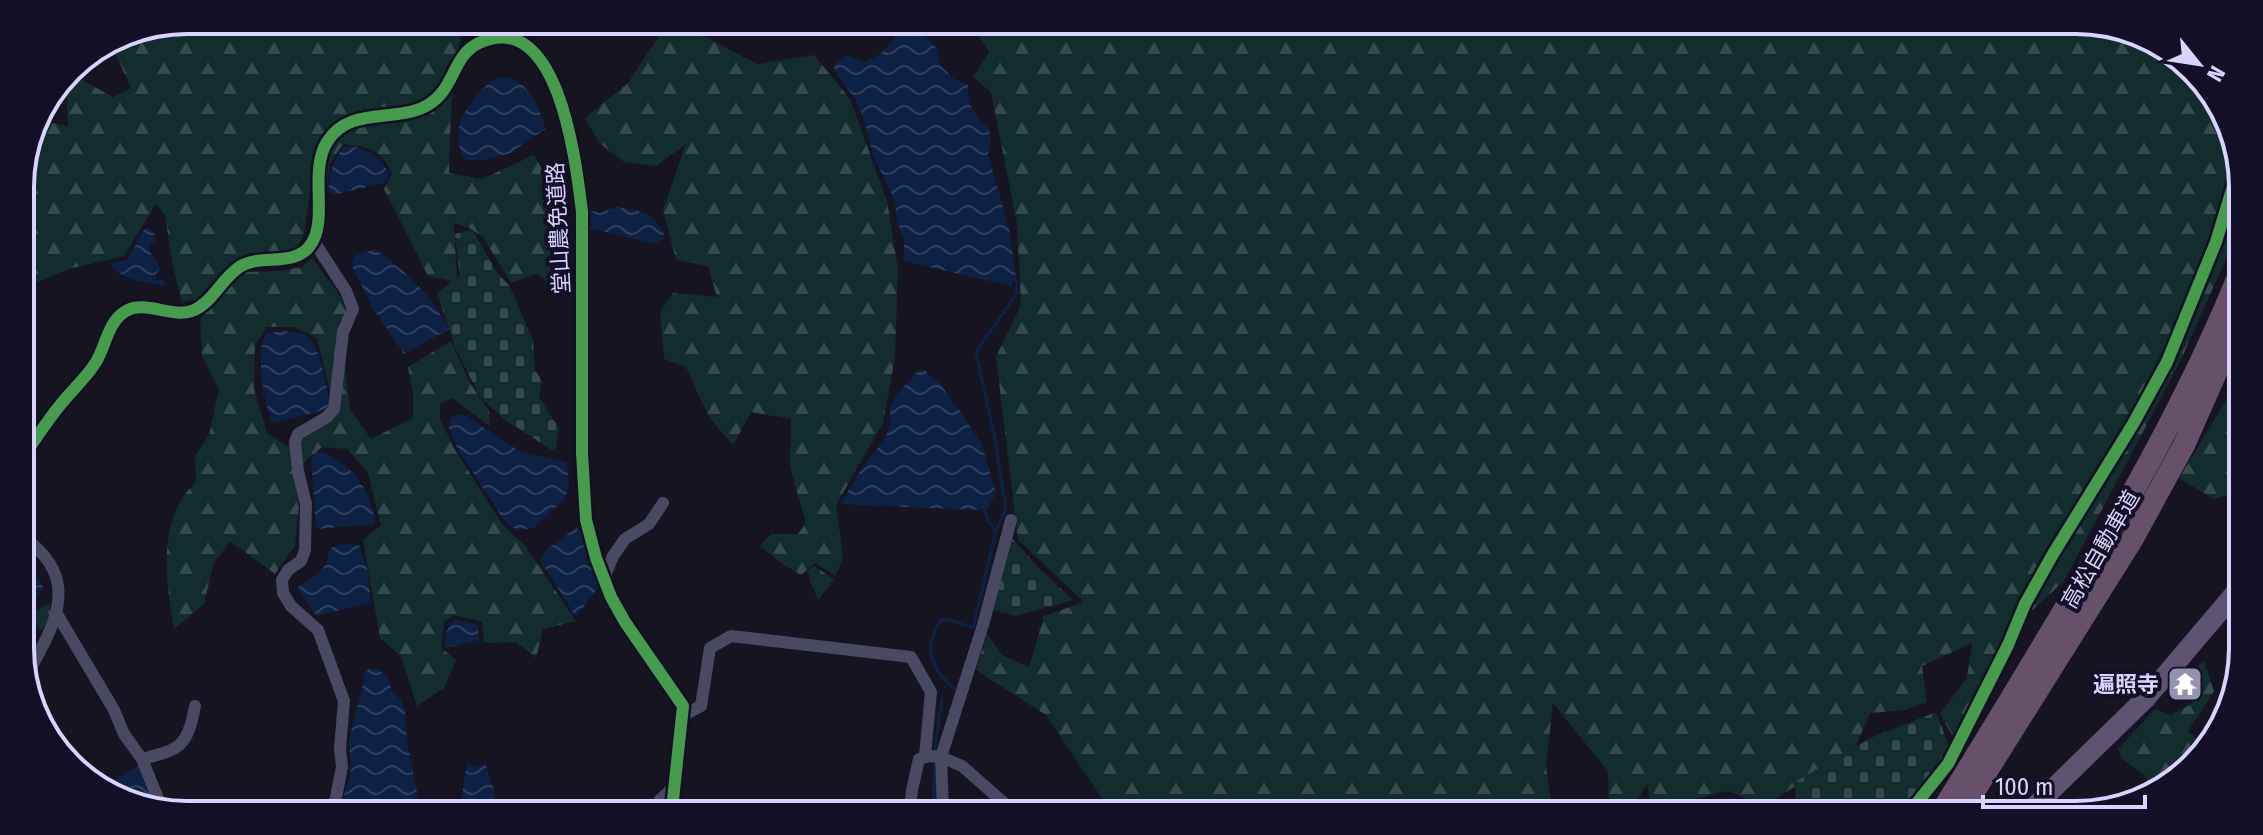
<svg xmlns="http://www.w3.org/2000/svg" width="2263" height="835" font-family="'Fira Sans Condensed','Noto Sans JP',sans-serif">
<defs>
<pattern id="forest-firs" width="22" height="20" patternUnits="userSpaceOnUse" patternTransform="scale(2)"><rect width="22" height="20" fill="#132c2d"/><path d="M5 1l3.5 6h-7zM16 11l3.5 6h-7z" fill="#354a4c"/></pattern>
<pattern id="cemetery-stones" width="16" height="16" patternUnits="userSpaceOnUse" patternTransform="scale(2)"><rect width="16" height="16" fill="#132c2d"/><path d="M2 7V4a2 2 0 0 1 4 0v3zM10 15v-3a2 2 0 0 1 4 0v3z" fill="#354a4c"/></pattern>
<pattern id="water-waves" width="16" height="10" patternUnits="userSpaceOnUse" patternTransform="scale(2)"><rect width="16" height="10" fill="#0d2144"/><path d="M0 5q4-4 8 0t8 0" fill="none" stroke="#304060"/></pattern>
</defs>
<rect width="100%" height="100%" fill="#161421"/>
<!-- forest -->
<g fill="url(#forest-firs)">
<path d="M187,20L465,21C450,70 451,123 449,173L482,179L534,155L569,214L572,274L559,289L536,274L511,283L483,237L469,228L454,223L457,282L428,276L384,189L392,174C382,149 368,147 343,144L330,163L326,191L310,194L304,233L296,252L239,260L203,299L182,302L172,262L165,215L156,204L124,256L69,269L21,289L20,176L36,119L68,126L66,77L82,80L113,97L131,88L116,55L100,47L124,33Z"/>
<polygon points="970,24 2129,29 2202,77 2241,165 2241,217 2234,241 2180,362 2064,581 2003,637 1954,738 1940,714 1967,678 1972,643 1922,666 1927,702 1905,710 1870,713 1856,746 1765,806 1728,791 1689,800 1686,813 1653,813 1647,785 1628,813 1609,813 1608,771 1553,703 1546,767 1553,812 1110,810 1046,715 976,670 987,634 1002,655 1029,667 1044,616 1084,602 1018,540 996,357 1021,305 1017,224 991,92 973,77 989,52"/>
<polygon points="682,25 758,64 814,55 850,99 887,201 898,269 895,357 883,423 836,505 843,558 835,576 815,563 801,575 781,563 760,546 771,534 798,534 806,523 790,467 791,419 751,412 733,445 709,417 686,367 664,359 660,312 673,293 717,297 708,266 676,260 663,210 686,144 656,166 624,162 599,143 585,118 628,83 665,27"/>
<path d="M312,258L338,293L347,310L332,399L317,338L294,327H267L255,345L254,389L267,433L290,448L299,505L295,545L275,574L230,541L213,565L204,604L174,629C166,581 156,519 196,482L195,456L209,435L219,389L202,356L200,318L211,307L224,288L243,272L278,271L302,267Z"/>
<polygon points="451,341 470,383 489,411 490,426 452,398 440,404 440,420 459,456 502,524 526,547 576,621 543,629 536,658 516,642 484,643 482,622 454,615 444,622 441,648 456,660 444,688 417,706 401,656 380,638 363,540 381,525 368,473 347,449 322,447 303,463 301,440 334,415 344,359 350,409 371,439 413,418 413,393 408,367"/>
<polygon points="2239,379 2237,492 2214,499 2179,478"/>
<polygon points="50,603 51,616 42,630 34,623 23,630 23,617"/>
<polygon points="2204,661 2214,691 2188,731 2203,745 2178,780 2150,790 2145,775 2121,758 2118,749 2155,709 2171,715 2191,704 2192,685 2189,673"/>
</g>
<!-- cemetery -->
<g fill="url(#cemetery-stones)">
<polygon points="472,229 498,274 509,285 533,340 535,370 542,381 539,397 559,428 555,452 504,419 480,397 455,347 437,293 460,275 455,234"/>
<polygon points="1010,536 1039,568 1073,600 1016,616 992,610"/>
<polygon points="814,566 834,579 818,601 807,571"/>
<polygon points="1936,712 1950,749 1934,777 1910,805 1902,799 1860,814 1796,813 1795,782 1873,737"/>
</g>
<!-- water -->
<g fill="url(#water-waves)">
<path d="M902,23H920L922,34L936,47L940,65L954,79L968,85L969,103L978,119L989,129L991,139L988,154L1009,229L1016,278L1011,286L904,261V239L897,222L895,201L873,155L866,125L856,100L834,70L835,63L848,55L864,63C885,53 893,44 902,23Z"/>
<path d="M508,77C532,87 539,106 545,129L511,153L483,160H465C459,149 456,136 460,123C465,108 482,86 496,79C499,77 505,78 508,77Z"/>
<path d="M351,146C369,149 379,158 389,173L387,180L384,183L333,195L328,190L331,170L342,148Z"/>
<path d="M616,207C642,211 647,210 664,231L663,239L656,244L584,227L586,213L589,210L600,213Z"/>
<path d="M148,227L154,232L155,242L150,243C149,251 151,258 158,261L160,269L156,274V280L161,279L164,281V286C145,281 121,282 110,263L127,260L143,231Z"/>
<path d="M375,249C407,273 429,292 449,329L404,354L372,307L351,264L354,256Z"/>
<path d="M284,331C290,332 298,332 303,334C321,342 326,386 330,404L324,410L273,423C264,406 254,349 267,333Z"/>
<polygon points="919,370 925,370 931,378 940,383 954,405 963,413 965,419 982,445 996,493 988,507 978,510 840,504 868,459 884,441 890,426 890,410 897,394"/>
<polygon points="459,414 468,417 521,452 567,462 569,489 564,499 534,528 517,530 506,523 459,452 448,426 451,417"/>
<path d="M323,452C352,465 373,492 375,524L316,529L311,460L316,453Z"/>
<polygon points="576,528 583,533 601,584 576,617 540,560 545,551"/>
<path d="M343,544L359,545L367,568L371,602L317,616L297,588C317,575 326,573 330,548Z"/>
<polygon points="22,560 41,582 43,588 34,602 23,608"/>
<path d="M455,619L478,625L479,640L446,648C443,637 447,627 455,619Z"/>
<polygon points="370,668 379,670 388,677 392,692 400,699 405,710 407,741 420,807 340,807 351,773 349,740 362,690 364,672"/>
<polygon points="467,763 475,768 482,764 486,765 499,808 460,808"/>
<polygon points="142,764 158,806 134,806 104,786"/>
<polygon points="2117,793 2137,795 2086,815 2071,815"/>
<polygon points="1734,797 1748,804 1753,810 1750,813 1694,813 1699,802 1722,805"/>
</g>
<g fill="none" stroke-linecap="round" stroke-linejoin="round">
<!-- stream -->
<g stroke="#0d2144" stroke-width="3">
<polyline points="984,509 988,520 995,530"/>
<path d="M956,690C931,670 922,648 941,620L947,619L973,628L996,531L1006,509L994,434L976,352L1017,293L1016,278"/>
<polyline points="934,754 942,698"/>
<polyline points="934,761 934,810"/>
</g>
<!-- street -->
<g stroke="#4a4962" stroke-width="12">
<polyline points="313,240 346,291 353,309 343,332 334,409 327,417 298,434 295,442 298,471 306,504 305,550 301,561 288,570 282,580 283,593 291,606 318,630 344,701 340,749 342,767 334,807"/>
<path d="M22,458C35,440 47,421 61,404C72,390 87,377 96,362C106,346 108,321 126,311C145,300 171,318 192,311C213,303 222,277 241,266C261,254 292,267 309,247C330,222 308,173 327,142C349,106 394,123 426,106C456,90 451,56 479,43C559,6 576,163 582,212V453L586,520L596,558L611,597L625,622L683,706L672,809"/>
<path d="M22,535C30,542 39,549 45,557C78,597 43,643 24,681"/>
<polyline points="604,578 613,556 625,539 649,524 663,503"/>
<polyline points="57,614 114,710 124,734 142,759 161,806"/>
<polyline points="682,716 701,706 710,648 731,636 911,657 931,692 925,756"/>
<path d="M142,759C180,749 187,748 195,706"/>
<polyline points="659,809 660,800 674,787"/>
<polyline points="910,810 912,790 919,759 929,756 941,757 983,625 1011,520"/>
<polyline points="943,810 941,757 962,766 1012,810"/>
<polyline points="1908,814 1948,764 2008,645 2025,604 2053,554 2133,424 2167,362 2216,242 2240,163"/>
</g>
<!-- primary -->
<polyline stroke="#5e5373" stroke-width="20" points="2027,814 2147,697 2236,592"/>
<!-- highway -->
<g stroke="#67516a" stroke-width="22">
<path d="M1940,814C1982,747 2023,679 2063,612C2129,502 2192,391 2240,272"/>
<polyline points="1960,814 2132,540 2184,445 2239,321"/>
</g>
<defs>
<g id="cycleway">
<path d="M22,458C35,440 47,421 61,404C72,390 87,377 96,362C106,346 108,321 126,311C145,300 171,318 192,311C213,303 222,277 241,266C261,254 292,267 309,247C330,222 308,173 327,142C349,106 394,123 426,106C456,90 451,56 479,43C559,6 576,163 582,212V453L586,520L596,558L611,597L625,622L683,706L672,809"/>
<polyline points="1908,814 1948,764 2008,645 2025,604 2053,554 2133,424 2167,362 2216,242 2240,163"/>
</g>
</defs>
<!-- cycleway casing -->
<use href="#cycleway" stroke="#130f26" stroke-width="17"/>
<!-- cycleway -->
<use href="#cycleway" stroke="#469c4c" stroke-width="12"/>
</g>
<!-- icons -->
<defs>
<symbol id="temple-square" viewBox="-11 -11 22 22"><rect x="-9" y="-9" width="18" height="18" rx="4" fill="#9591b1" stroke="#130f26"/><path d="M0-6L5-2H3V0L6.5 2.5H4V6H1.5V3h-3V6H-4V2.5H-6.5L-3 0V-2H-5Z" fill="#fff"/></symbol>
</defs>
<g fill-rule="evenodd">
<use href="#temple-square" x="2165" y="664" width="40" height="40"/>
</g>
<g text-anchor="middle" stroke-width="8" stroke-linejoin="round" paint-order="stroke">
<!-- street labels -->
<g font-size="22" fill="#d9d4ff" stroke="#130f26">
<text transform="translate(558 228) rotate(-93)" y="8">堂山農免道路</text>
<text transform="translate(2100 549) rotate(-60)" y="8">高松自動車道</text>
</g>
<!-- poi labels -->
<g font-size="22" font-weight="bold" fill="#d9d4ff" stroke="#130f26" text-anchor="end">
<text x="2159" y="692">遍照寺</text>
</g>
</g>
<!-- crop -->
<path d="M0 0H2263V835H0ZM187 34H2076A153 153 0 0 1 2229 187V648A153 153 0 0 1 2076 801H187A153 153 0 0 1 34 648V187A153 153 0 0 1 187 34Z" fill="#130f26" fill-rule="evenodd"/>
<path fill="none" stroke="#d9d4ff" stroke-width="4" d="M187 34H2076A153 153 0 0 1 2229 187V648A153 153 0 0 1 2076 801H187A153 153 0 0 1 34 648V187A153 153 0 0 1 187 34Z"/>
<!-- north arrow -->
<g transform="translate(2199 64) rotate(120)" stroke="#130f26" stroke-width="6" paint-order="stroke">
<path d="M0-6L14 30L0 20L-14 30Z" fill="#d9d4ff"/>
<text y="-12" font-size="22" font-weight="bold" text-anchor="middle" fill="#d9d4ff">N</text>
</g>
<!-- scale -->
<path d="M1983 795v12h162v-12" fill="none" stroke="#d9d4ff" stroke-width="4"/>
<text x="1995" y="795" font-size="24" fill="#d9d4ff" stroke="#130f26" stroke-width="6" paint-order="stroke">100 m</text>
</svg>
